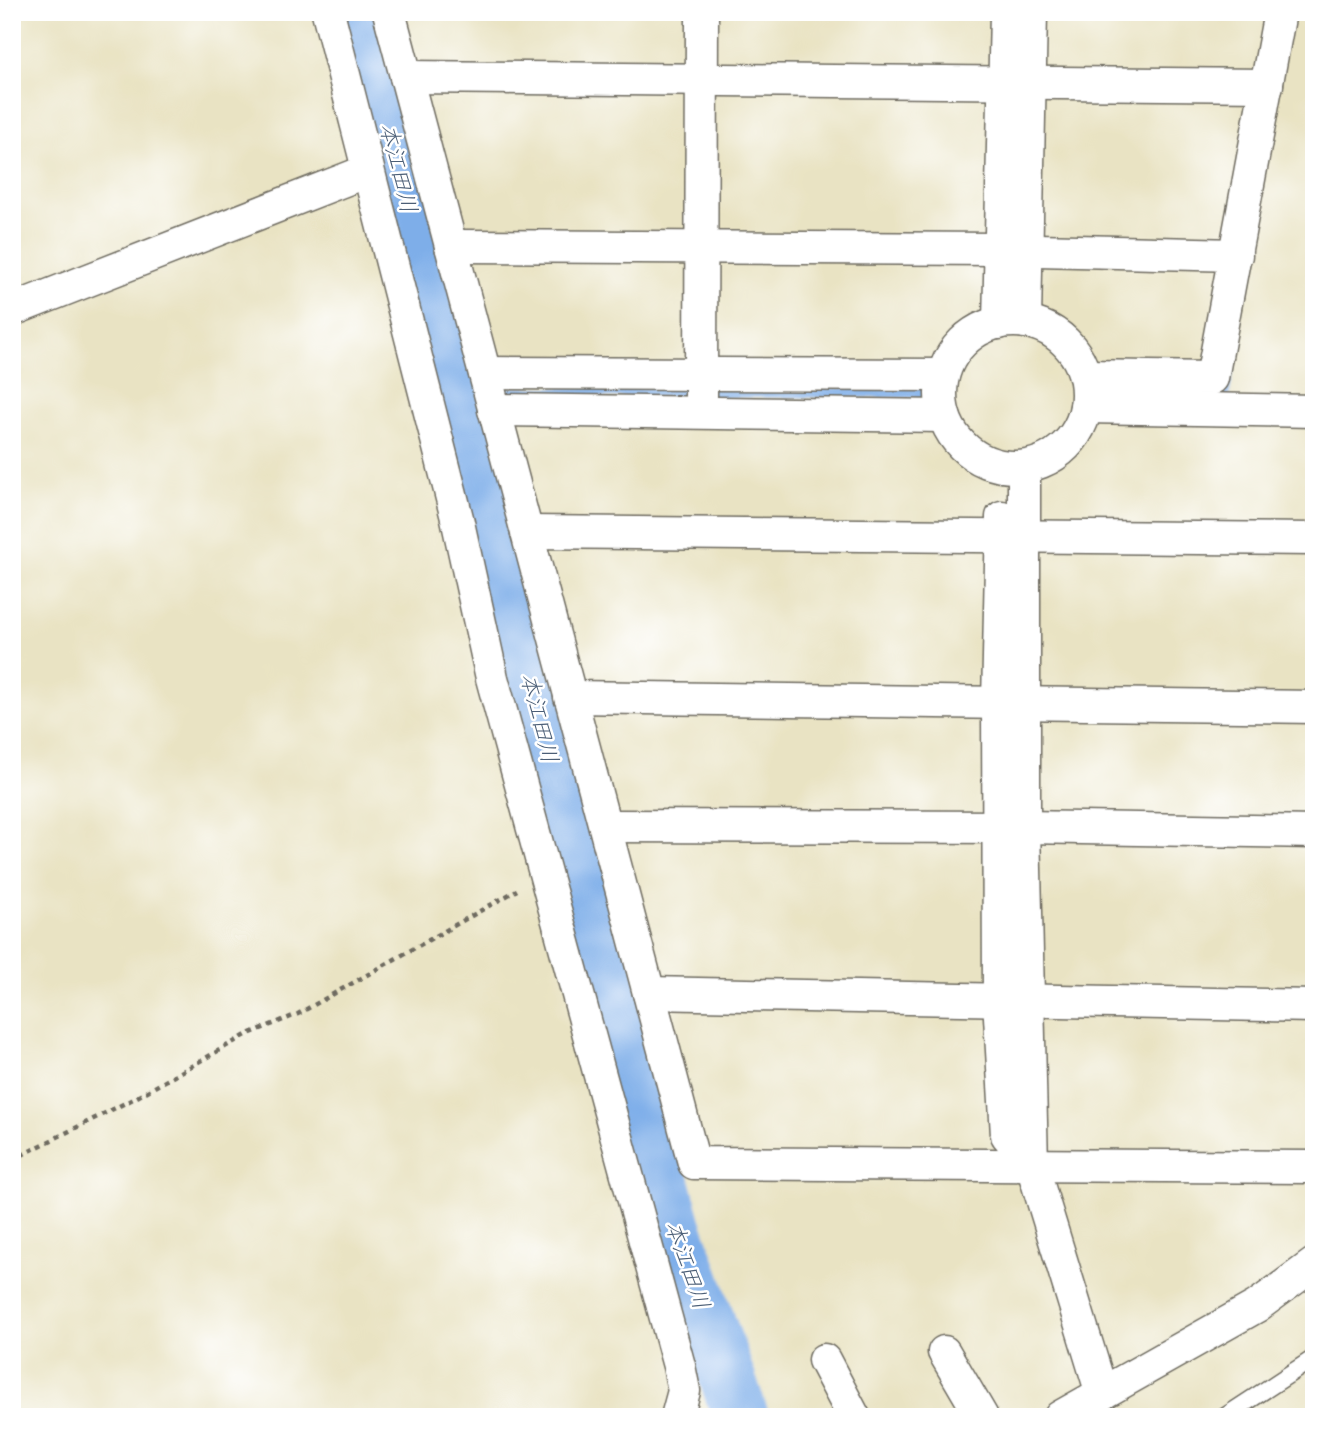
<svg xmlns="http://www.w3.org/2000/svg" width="1326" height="1429" font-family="'Gochi Hand','Klee One',sans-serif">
<rect width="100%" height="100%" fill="#fff"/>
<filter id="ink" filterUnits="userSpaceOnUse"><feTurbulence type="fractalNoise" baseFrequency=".0143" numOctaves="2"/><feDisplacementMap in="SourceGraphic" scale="14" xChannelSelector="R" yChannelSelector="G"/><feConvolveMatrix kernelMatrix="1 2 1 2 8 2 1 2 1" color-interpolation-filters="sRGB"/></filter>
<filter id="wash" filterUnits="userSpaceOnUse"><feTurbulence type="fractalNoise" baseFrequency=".00686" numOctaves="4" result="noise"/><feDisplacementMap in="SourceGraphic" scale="28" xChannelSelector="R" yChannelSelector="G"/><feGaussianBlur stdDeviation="1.57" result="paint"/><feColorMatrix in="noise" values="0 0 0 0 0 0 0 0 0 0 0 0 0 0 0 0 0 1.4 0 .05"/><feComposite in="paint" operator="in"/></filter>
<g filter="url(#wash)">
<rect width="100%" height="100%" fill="#e9e3c3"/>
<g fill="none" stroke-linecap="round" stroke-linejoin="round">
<!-- stream -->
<g stroke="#7eaee9" stroke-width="10">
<polyline points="455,392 923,393"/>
<polyline points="1214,396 1224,397 1229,370"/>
</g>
<!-- river -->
<polyline stroke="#7eaee9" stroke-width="56" points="359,12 387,105 464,430 614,1005 674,1227 741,1417"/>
</g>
</g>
<g filter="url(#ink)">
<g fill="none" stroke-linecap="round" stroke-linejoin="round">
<defs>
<polyline id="service" points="1224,1417 1314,1358"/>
<g id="minor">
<polyline points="328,12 457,518 492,678 679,1366 684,1391 677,1417"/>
<polyline points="389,12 694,1163 1314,1167"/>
<polyline points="406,77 1267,85"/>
<polyline points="451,246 1002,249 1236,255"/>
<polyline points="12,310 367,171"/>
<circle cx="1014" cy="394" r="73"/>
<polyline points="1025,322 1031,12"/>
<polyline points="999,323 1006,12"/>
<polyline points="485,373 943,375"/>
<polyline points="1085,376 1212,378 1280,12"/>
<polyline points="701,396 702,12"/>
<polyline points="1086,407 1314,411"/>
<polyline points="494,410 944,416"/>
<polyline points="1024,467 1024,827 1032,1165 1102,1394"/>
<polyline points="1002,517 998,703 999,1000 1007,1135 1032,1165"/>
<polyline points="527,532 1314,539"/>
<polyline points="570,697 1314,707"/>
<polyline points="605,826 1024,827 1314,832"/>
<polyline points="649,993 1314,1006"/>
<polyline points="944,1352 982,1417"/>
<polyline points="824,1360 854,1417"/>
<polyline points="1060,1417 1257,1306 1314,1264"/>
</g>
</defs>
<!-- service casing -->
<use href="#service" stroke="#6e6b60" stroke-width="19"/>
<!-- minor casing -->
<use href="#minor" stroke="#6e6b60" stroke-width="35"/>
<!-- path -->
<polyline stroke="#6e6b60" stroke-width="4.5" stroke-dasharray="5 5" stroke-linecap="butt" points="12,1160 137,1097 246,1035 298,1014 517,890"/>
<!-- service -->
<use href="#service" stroke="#fff" stroke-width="16"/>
<!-- minor -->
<use href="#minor" stroke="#fff" stroke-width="32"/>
</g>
</g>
<g text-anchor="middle" stroke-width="5" stroke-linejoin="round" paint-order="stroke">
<!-- water labels -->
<g font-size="23" font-style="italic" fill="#4c5f77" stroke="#fff">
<text transform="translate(399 168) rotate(76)" y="8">本江田川</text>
<text transform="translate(540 718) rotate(76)" y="8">本江田川</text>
<text transform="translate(688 1265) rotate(71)" y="8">本江田川</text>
</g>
</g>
<!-- margin -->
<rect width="1326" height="1429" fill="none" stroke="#fff" stroke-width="42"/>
</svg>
